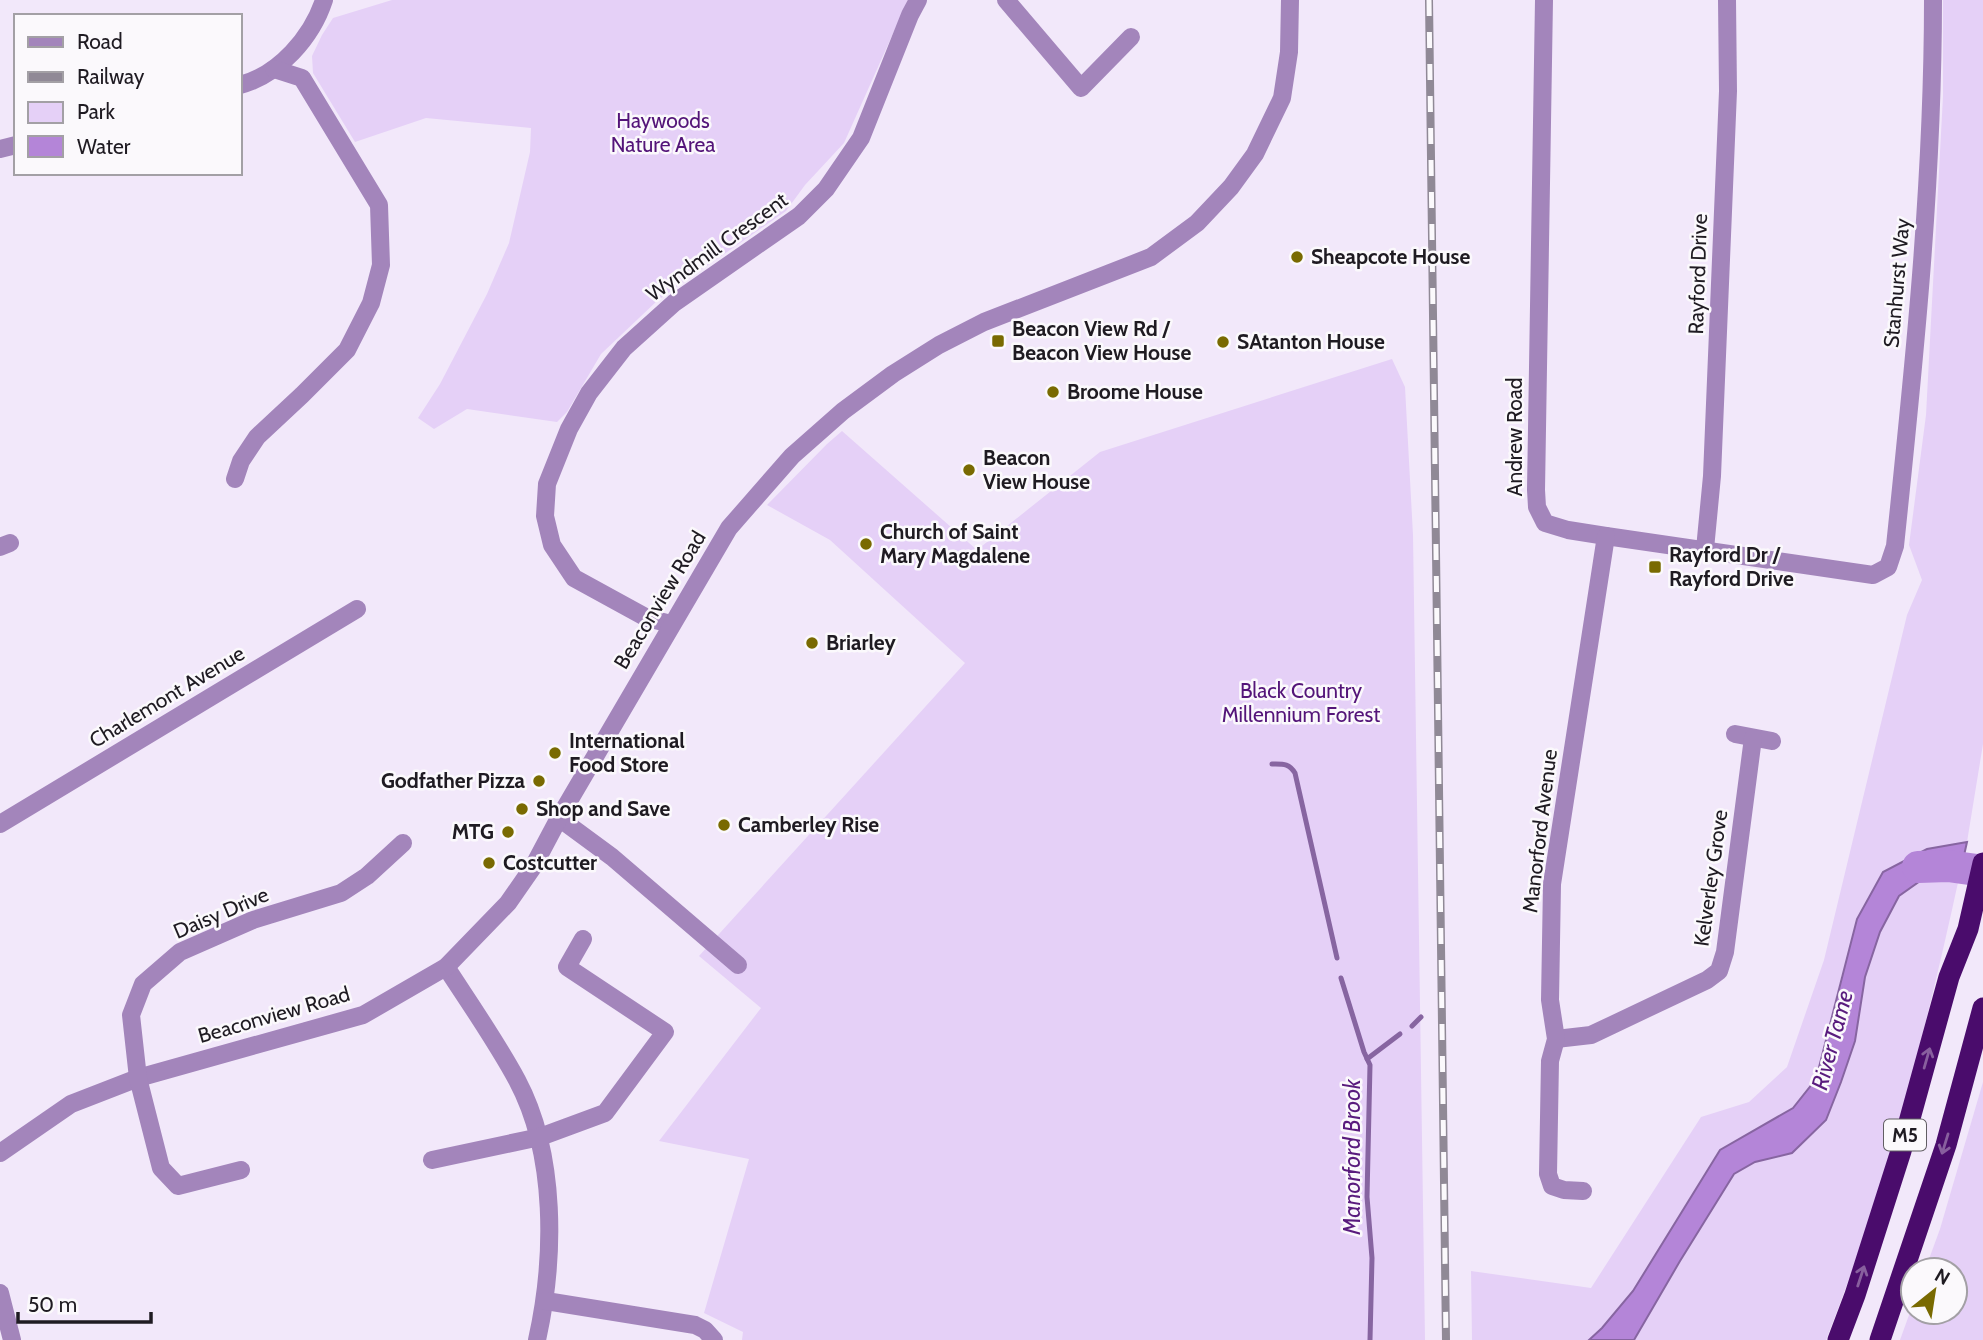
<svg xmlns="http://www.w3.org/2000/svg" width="1983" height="1340" font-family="Cabin,sans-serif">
<rect width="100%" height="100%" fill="#f2e8fa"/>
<!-- green -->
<g fill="#e5d0f7">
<polygon points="392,0 908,0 844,143 805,185 786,211 658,300 601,354 567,412 557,422 467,409 434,429 418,418 440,384 487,294 509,243 530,152 531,128 426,118 355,142 313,73 312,56 322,35 333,18"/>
<polygon points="1943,0 1983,0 1983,744 1967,842 1927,849 1842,974 1816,1079 1793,1108 1719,1150 1633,1291 1602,1328 1589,1340 1472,1340 1471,1271 1591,1288 1701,1117 1749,1102 1787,1067 1824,960 1907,615 1922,580 1909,545 1926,415 1943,96"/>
<polygon points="1392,359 1405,387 1413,535 1425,1340 742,1340 743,1332 704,1313 749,1159 659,1141 761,1008 699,956 965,663 830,540 767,505 827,444 842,431 977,550 1100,452"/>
<path d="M1959,878C1925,1035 1885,1191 1826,1340H1634L1680,1261L1734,1174L1755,1162L1792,1152L1826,1120L1841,1082L1855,1041L1865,977L1880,932L1899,896L1923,879Z"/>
<polygon points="1983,1082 1983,1340 1900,1340 1913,1304 1913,1312 1955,1312 1955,1270 1925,1270 1940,1229"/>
</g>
<!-- water -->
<polygon fill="#b485d8" stroke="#8765a1" stroke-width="2" points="1967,842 1959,878 1923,879 1899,896 1880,932 1865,977 1855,1041 1841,1082 1826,1120 1792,1153 1755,1162 1734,1174 1680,1261 1634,1340 1589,1340 1602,1328 1633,1291 1720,1150 1793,1108 1816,1079 1857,919 1883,872 1927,849"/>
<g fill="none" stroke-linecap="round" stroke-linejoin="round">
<!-- stream -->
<g stroke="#8765a1" stroke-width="5">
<path d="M1272,764C1283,764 1289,763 1295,773L1337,958"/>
<polyline points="1341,978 1364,1052 1370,1065 1367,1197 1372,1258 1370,1340"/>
<polyline points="1412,1026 1421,1017"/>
<polyline points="1367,1059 1400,1034"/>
</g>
<!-- river -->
<polyline stroke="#b485d8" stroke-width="32" points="1918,867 1948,866 1983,871"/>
<!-- minor -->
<g stroke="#a385bb" stroke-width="18">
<polyline points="1006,0 1081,88 1131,37"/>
<path d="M1544,0L1536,490L1537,507L1545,523L1568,530L1606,536L1873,575L1888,567L1895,546C1914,365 1933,183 1933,0"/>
<path d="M240,85C279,75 312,37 324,0"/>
<polyline points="0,149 16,145"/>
<polyline points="235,479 241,461 257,437 302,395 347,350 371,303 381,265 379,205 302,78 274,69"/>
<polyline points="0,547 10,543"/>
<polyline points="1705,549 1712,476 1728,91 1727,0"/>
<polyline points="671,624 647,618 574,578 552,545 545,516 547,484 569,429 589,393 624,348 674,303 799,216 826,189 861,138 910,15 918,0"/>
<polyline points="1735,734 1772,741"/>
<polyline points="559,818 612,857 738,965"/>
<polyline points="0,824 357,609"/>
<path d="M446,967C470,1004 496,1041 517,1080C557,1155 555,1259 537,1340"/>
<polyline points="1556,1039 1591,1035 1707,980 1719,971 1725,952 1753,738"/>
<polyline points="0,1153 71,1104 138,1078 363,1015 446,967 508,903 533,867 559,818 729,528 792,456 843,411 893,374 939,345 984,322 1151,257 1197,223 1231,187 1255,154 1282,98 1289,52 1290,0"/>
<polyline points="432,1160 540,1137 605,1113 665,1032 567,967 583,939"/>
<polyline points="241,1170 178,1186 161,1168 138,1078 131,1015 143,984 180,952 253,920 341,893 367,876 403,843"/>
<polyline points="1583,1191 1564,1190 1552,1186 1548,1174 1550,1061 1556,1039 1550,1000 1552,884 1606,536"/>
<polyline points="0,1293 12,1340"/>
<polyline points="546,1301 695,1325 705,1330 714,1340"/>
</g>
<!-- motorway -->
<g stroke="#4a0c6c" stroke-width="21">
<polyline points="1838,1340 1855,1295 1901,1151 1949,977 1968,929 1983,863"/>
<polyline points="1880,1340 1946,1145 1983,1008"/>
</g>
<defs>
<polyline id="rail" points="1429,0 1446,1340"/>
</defs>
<!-- rail casing -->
<use href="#rail" stroke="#908996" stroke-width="8"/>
<!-- rail -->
<use href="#rail" stroke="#fbf9fc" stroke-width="5" stroke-dasharray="16" stroke-linecap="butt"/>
</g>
<!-- one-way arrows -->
<defs><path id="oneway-shaft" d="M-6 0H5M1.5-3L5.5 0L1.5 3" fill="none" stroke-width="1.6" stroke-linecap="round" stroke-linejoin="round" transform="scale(1.75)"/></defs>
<g stroke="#885f9e">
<use href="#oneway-shaft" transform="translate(1927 1058) rotate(-74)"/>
<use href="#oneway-shaft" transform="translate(1945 1144) rotate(107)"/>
<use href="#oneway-shaft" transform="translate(1861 1276) rotate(-72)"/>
</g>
<!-- markers -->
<g fill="#796a01" stroke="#fbf9fc" stroke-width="2.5">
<circle cx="1297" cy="257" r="7"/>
<rect x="991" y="334" width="14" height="14" rx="3.5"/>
<circle cx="1223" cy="342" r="7"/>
<circle cx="1053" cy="392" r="7"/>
<circle cx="969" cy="470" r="7"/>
<circle cx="866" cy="544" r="7"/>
<rect x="1648" y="560" width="14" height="14" rx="3.5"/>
<circle cx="812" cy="643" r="7"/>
<circle cx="555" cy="753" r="7"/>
<circle cx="539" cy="781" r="7"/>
<circle cx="522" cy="809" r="7"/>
<circle cx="724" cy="825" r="7"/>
<circle cx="508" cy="832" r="7"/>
<circle cx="489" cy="863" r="7"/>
</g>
<g text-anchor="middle" stroke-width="5" stroke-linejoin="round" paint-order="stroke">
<!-- shield labels -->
<rect fill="#fbf9fc" stroke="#615e63" stroke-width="2" x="1884" y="1119.5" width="42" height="31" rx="5"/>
<g font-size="19" font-weight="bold" fill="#1f1b22">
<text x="1905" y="1142">M5</text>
</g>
<!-- park labels -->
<g font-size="21" fill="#541579" stroke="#fbf9fc">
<text x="663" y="128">Haywoods<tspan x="663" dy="24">Nature Area</tspan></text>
<text x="1301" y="698">Black Country<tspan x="1301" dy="24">Millennium Forest</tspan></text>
</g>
<!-- street labels -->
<g font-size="21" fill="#1f1b22" stroke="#fbf9fc">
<text transform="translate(717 247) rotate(-36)" y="7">Wyndmill Crescent</text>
<text transform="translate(1698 274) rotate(-88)" y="7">Rayford Drive</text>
<text transform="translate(1897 283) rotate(-85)" y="7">Stanhurst Way</text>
<text transform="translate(1515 437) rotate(-90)" y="7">Andrew Road</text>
<text transform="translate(660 600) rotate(-59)" y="7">Beaconview Road</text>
<text transform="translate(167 697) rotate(-31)" y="7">Charlemont Avenue</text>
<text transform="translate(1540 831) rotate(-83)" y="7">Manorford Avenue</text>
<text transform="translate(1711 878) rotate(-82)" y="7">Kelverley Grove</text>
<text transform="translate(221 913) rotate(-23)" y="7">Daisy Drive</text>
<text transform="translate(274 1015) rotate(-16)" y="7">Beaconview Road</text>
</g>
<!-- poi labels -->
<g font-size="21" font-weight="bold" fill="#1f1b22" stroke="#fbf9fc" text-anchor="start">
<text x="1311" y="264">Sheapcote House</text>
<text x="1012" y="336">Beacon View Rd /<tspan x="1012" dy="24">Beacon View House</tspan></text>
<text x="1237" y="349">SAtanton House</text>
<text x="1067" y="399">Broome House</text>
<text x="983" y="465">Beacon<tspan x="983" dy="24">View House</tspan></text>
<text x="880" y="539">Church of Saint<tspan x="880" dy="24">Mary Magdalene</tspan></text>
<text x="1669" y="562">Rayford Dr /<tspan x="1669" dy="24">Rayford Drive</tspan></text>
<text x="826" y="650">Briarley</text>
<text x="569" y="748">International<tspan x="569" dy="24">Food Store</tspan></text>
<text x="525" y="788" text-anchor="end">Godfather Pizza</text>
<text x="536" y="816">Shop and Save</text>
<text x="738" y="832">Camberley Rise</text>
<text x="494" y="839" text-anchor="end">MTG</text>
<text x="503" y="870">Costcutter</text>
</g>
<!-- water labels -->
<g font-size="23" font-style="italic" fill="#591b7e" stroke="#fbf9fc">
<text transform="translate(1832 1040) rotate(-75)" y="8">River Tame</text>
<text transform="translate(1352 1157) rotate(-90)" y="8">Manorford Brook</text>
</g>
</g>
<!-- legend -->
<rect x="14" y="14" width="228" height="161" fill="#fbf9fc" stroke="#a3a0a5" stroke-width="2"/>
<rect x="28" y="37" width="35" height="10" fill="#a385bb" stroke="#a3a0a5" stroke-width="2"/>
<text x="77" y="49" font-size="21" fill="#1f1b22">Road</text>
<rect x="28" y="72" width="35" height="10" fill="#908996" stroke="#a3a0a5" stroke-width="2"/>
<text x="77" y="84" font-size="21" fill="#1f1b22">Railway</text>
<rect x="28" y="102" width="35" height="21" fill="#e5d0f7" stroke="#a3a0a5" stroke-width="2"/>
<text x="77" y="119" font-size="21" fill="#1f1b22">Park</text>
<rect x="28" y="136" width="35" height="21" fill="#b485d8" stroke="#a3a0a5" stroke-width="2"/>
<text x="77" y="154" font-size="21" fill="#1f1b22">Water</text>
<!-- north arrow -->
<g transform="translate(1934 1291) rotate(30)"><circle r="33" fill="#fbf9fc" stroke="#a3a0a5" stroke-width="2"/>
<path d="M0-5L12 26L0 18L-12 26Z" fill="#796a01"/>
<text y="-10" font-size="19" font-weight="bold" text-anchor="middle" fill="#1f1b22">N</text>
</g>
<!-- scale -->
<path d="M18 1312v10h133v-10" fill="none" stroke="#1f1b22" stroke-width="3.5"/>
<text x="28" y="1312" font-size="21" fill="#1f1b22" stroke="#fbf9fc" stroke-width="5" paint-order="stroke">50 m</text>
</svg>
